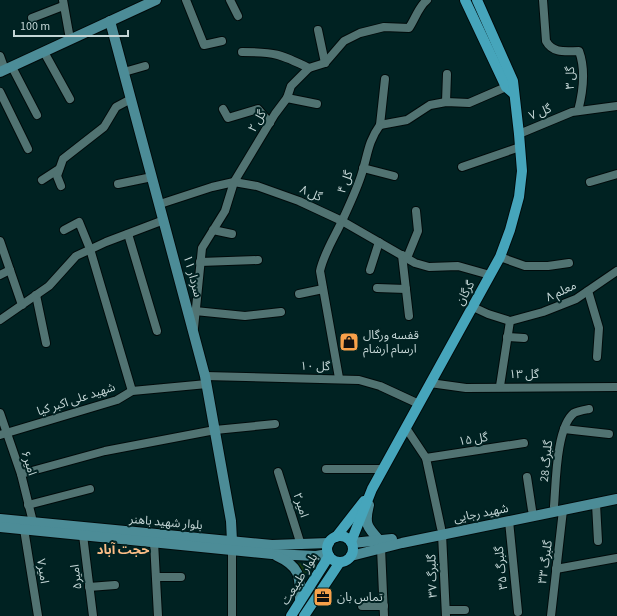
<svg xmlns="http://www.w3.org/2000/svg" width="617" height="616" font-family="'Source Sans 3','Noto Sans Arabic',sans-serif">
<rect width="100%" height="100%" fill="#022"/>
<!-- green -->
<polygon fill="#143a10" points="295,563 306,564 309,568 304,577"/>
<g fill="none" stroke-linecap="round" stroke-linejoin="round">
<defs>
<g id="street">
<polyline points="63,0 70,39"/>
<polyline points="186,0 204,45 222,41"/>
<polyline points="230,0 238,16"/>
<path d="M543,0L546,41C553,54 567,51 579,51C586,70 583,92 578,111"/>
<polyline points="32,18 63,6"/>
<polyline points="318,30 325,63"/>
<polyline points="44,52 70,99"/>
<path d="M242,52C275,52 280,54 309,68"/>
<polyline points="0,56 5,70"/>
<polyline points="12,67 37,115"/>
<polyline points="124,72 145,66"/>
<polyline points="0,92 28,149"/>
<polyline points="287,98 317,104"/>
<polyline points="446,102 447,74"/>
<polyline points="223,109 228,118 258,109 270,123"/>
<polyline points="380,125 385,79"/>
<polyline points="519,134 572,112 617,106"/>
<polyline points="462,167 520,147"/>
<polyline points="363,168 394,176"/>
<polyline points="42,180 59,169"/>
<polyline points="590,182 617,174"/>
<polyline points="118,184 152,177"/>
<polyline points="61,186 57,176 63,159 104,127 116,107 131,99"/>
<polyline points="160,204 212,187 234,182 257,186 299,201 342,221 415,263 429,267 458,266 490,275"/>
<polyline points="64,230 79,222 90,249 132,391"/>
<polyline points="213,230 232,234"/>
<polyline points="128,234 157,331"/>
<polyline points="0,241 22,305"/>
<polyline points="402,255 409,316"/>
<polyline points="500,257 525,266 548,266 569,263"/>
<polyline points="407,258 418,231 416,211"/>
<polyline points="200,262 258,260"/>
<polyline points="370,270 379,242"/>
<polyline points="0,275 10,270"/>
<polyline points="377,288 406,289"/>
<polyline points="588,291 599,328 597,357"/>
<polyline points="299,294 323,289"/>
<polyline points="36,295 46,343"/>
<polyline points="473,307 488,314 510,321"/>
<polyline points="195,311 245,316 281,312"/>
<polyline points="0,320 49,286 76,256 106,242 164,220"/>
<polyline points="510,321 543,312 576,299 617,271"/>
<path d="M194,328L202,248L225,211L234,182L275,114L287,98L291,86L309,68L325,63L344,41L360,33L384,27L409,28C415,19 419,6 427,0"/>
<polyline points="507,337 524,338"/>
<polyline points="205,376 359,380 380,386 419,404"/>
<path d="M339,378L320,271C324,253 334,238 342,221C349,206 356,191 361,176C368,156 367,143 380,125L407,120L430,105L446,102L469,103L506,87"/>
<polyline points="430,383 466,388 617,387"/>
<polyline points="500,386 510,321"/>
<polyline points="0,413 21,474 33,522"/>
<polyline points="406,428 426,458 441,528"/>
<polyline points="564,429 609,434"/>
<polyline points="0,435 117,400 132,391 207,384"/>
<polyline points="426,458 524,443"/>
<polyline points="326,469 383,469"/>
<polyline points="278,472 301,545"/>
<polyline points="21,474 105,451 215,430 275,424"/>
<polyline points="527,477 532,510"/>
<polyline points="596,504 598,541"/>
<polyline points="28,505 90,489"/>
<path d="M554,506C556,483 556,427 574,413C578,411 584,410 589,409"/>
<polyline points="509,521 518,612"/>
<polyline points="24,529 38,616"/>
<polyline points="442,534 446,616"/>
<polyline points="83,535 93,616"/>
<polyline points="154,542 158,616"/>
<polyline points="381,548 384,616"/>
<polyline points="556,569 617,558"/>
<polyline points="156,577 181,577"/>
<polyline points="89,587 115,585"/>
<polyline points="362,606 384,606"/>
<polyline points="446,610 465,610"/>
<polyline points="232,616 232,550"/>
<polyline points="551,616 563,510"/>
</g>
<g id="secondary">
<polyline points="110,21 205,376 231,521 232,541"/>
<polyline points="0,72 156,0"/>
<path d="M369,505C364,524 367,527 380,541"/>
<polyline points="0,519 272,545 329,543"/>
<polyline points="0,527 272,554 316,556 328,554"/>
<polyline points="352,543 392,539"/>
<path d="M277,556C301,567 300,577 300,601"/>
<polyline points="351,556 402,543 617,499"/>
</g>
<g id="primary">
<polyline points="465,0 506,87 513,93"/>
<circle cx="340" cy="549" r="13"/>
<polyline points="336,537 364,501"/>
<polyline points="351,542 372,489 500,257 510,230 519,197 522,171 519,134 513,81 477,0"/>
<polyline points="291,616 329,556"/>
<polyline points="304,616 340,562"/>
</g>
</defs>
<!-- street casing -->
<use href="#street" stroke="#000b0b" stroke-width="10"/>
<!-- secondary casing -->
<use href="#secondary" stroke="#000b0b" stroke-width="12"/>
<!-- primary casing -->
<use href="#primary" stroke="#000b0b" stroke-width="12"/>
<!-- street -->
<use href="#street" stroke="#517372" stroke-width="8"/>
<!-- secondary -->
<use href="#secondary" stroke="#4c8c97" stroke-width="10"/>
<!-- primary -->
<use href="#primary" stroke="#46a5bb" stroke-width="10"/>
</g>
<!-- icons -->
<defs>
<symbol id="shop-square" viewBox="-11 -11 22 22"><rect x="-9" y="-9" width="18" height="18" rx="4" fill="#f8a14a" stroke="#022"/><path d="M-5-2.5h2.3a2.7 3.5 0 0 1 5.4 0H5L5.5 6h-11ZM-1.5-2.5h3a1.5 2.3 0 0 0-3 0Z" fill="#111"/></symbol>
<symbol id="office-square" viewBox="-11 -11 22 22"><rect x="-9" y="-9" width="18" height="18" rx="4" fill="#f8a14a" stroke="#022"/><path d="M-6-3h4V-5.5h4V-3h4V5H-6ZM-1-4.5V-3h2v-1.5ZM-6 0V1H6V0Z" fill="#111"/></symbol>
</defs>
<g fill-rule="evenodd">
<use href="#shop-square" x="338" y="331" width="22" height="22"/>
<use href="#office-square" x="312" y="586" width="22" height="22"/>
</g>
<g text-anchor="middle" stroke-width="4" stroke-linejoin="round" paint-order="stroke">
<!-- street labels -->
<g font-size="12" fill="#c3d5d5" stroke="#022">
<text transform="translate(570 78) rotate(-89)" y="4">گل ۳</text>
<text transform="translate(540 112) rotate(-22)" y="4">گل ۷</text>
<text transform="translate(257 121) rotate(-59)" y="4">گل ۲</text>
<text transform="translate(345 182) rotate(-69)" y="4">گل ۴</text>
<text transform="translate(311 193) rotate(24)" y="4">گل ۸</text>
<text transform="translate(193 276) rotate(75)" y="4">سردار ۱۱</text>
<text transform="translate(561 291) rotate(-25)" y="4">معلم ۸</text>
<text transform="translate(465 293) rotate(-61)" y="4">گرگان</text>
<text transform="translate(315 366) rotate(1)" y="4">گل ۱۰</text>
<text x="524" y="378">گل ۱۳</text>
<text transform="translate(76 399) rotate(-18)" y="4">شهید علی اکبر کیا</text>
<text transform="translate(473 439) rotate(-9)" y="4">گل ۱۵</text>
<text transform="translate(546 461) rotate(-84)" y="4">گلبرگ 28</text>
<text transform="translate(29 463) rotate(72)" y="4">امیر۶</text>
<text transform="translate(301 505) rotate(72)" y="4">امیر۲</text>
<text transform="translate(481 513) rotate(-11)" y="4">شهید رجایی</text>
<text transform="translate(166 522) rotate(5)" y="4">بلوار شهید باهنر</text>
<text transform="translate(545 562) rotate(-82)" y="4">گلبرگ ۳۳</text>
<text transform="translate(501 568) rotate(-96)" y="4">گلبرگ ۳۵</text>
<text transform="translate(43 571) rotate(81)" y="4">امیر۷</text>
<text transform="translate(432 576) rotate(-92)" y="4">گلبرگ ۳۷</text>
<text transform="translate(76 577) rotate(-97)" y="4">امیر۵</text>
<text transform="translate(299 579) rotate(-58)" y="4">بلوار طبیعت</text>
</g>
<!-- poi labels -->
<g font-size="12" fill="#c3d5d5" stroke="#022" text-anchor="start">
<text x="363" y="339">قفسه ورگال<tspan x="363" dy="14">ارسام ارشام</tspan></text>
<text x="337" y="601">تماس بان</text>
</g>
<!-- neighbourhood labels -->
<g font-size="13" font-weight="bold" fill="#fbbd86" stroke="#022">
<text x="123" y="554">حجت آباد</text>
</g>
</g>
<!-- scale -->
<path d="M14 30v6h114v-6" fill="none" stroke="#c3d5d5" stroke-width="2"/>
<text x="20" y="30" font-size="12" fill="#c3d5d5" stroke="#002222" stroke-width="3" paint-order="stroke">100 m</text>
</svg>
